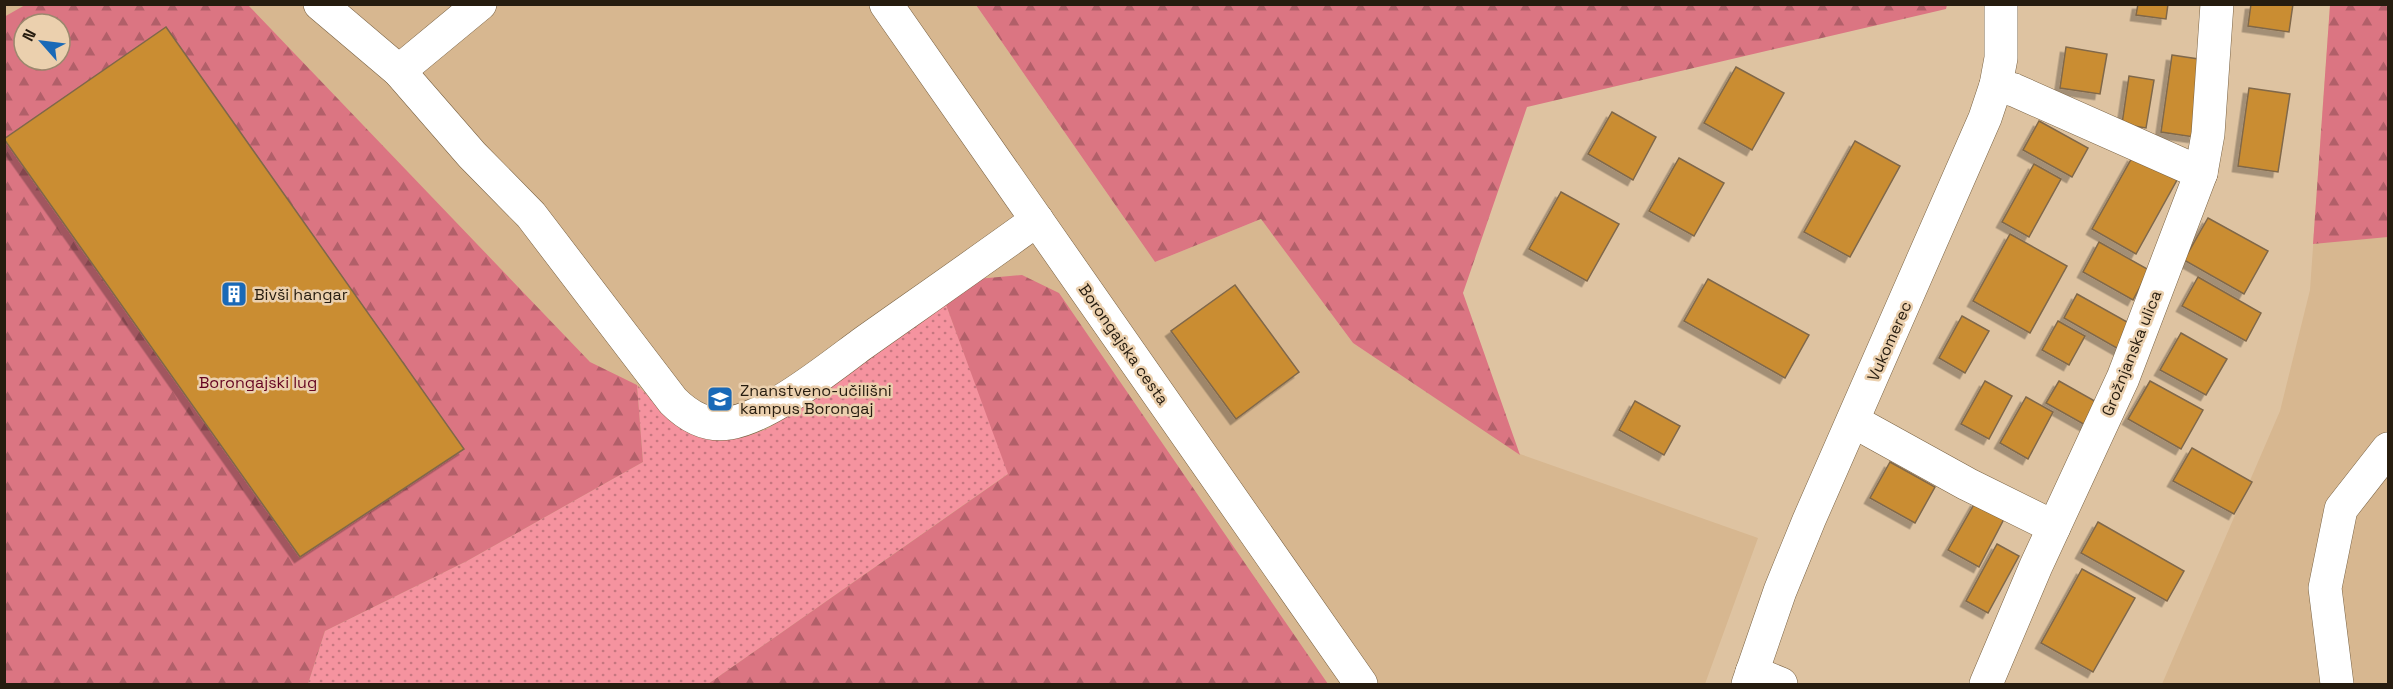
<svg xmlns="http://www.w3.org/2000/svg" width="2393" height="689" font-family="'Space Grotesk',sans-serif">
<defs>
<pattern id="grass-dots" width="8" height="8" patternUnits="userSpaceOnUse" patternTransform="scale(1.5)"><rect width="8" height="8" fill="#f5939f"/><path d="M2 2h.1M6 6h.1" fill="none" stroke="#c67780" stroke-width="1.8" stroke-linecap="round"/></pattern>
<pattern id="forest-firs" width="22" height="20" patternUnits="userSpaceOnUse" patternTransform="scale(1.5)"><rect width="22" height="20" fill="#db7582"/><path d="M5 1l3.5 6h-7zM16 11l3.5 6h-7z" fill="#b15f69"/></pattern>
<filter id="shadow"><feDropShadow dx="-5.5" dy="5.5" stdDeviation="0" flood-color="#0004"/></filter>
</defs>
<rect width="100%" height="100%" fill="#dec3a1"/>
<!-- built -->
<g fill="#d7b790" fill-rule="evenodd">
<path d="M4,5H976L1155,262L1261,219L1353,343L1520,454L1758,538L1705,684H5ZM24,24H60V60H24Z"/>
<polygon points="2330,5 2388,5 2388,684 2162,684 2280,411 2310,290"/>
</g>
<!-- grass -->
<polygon fill="url(#grass-dots)" points="945,302 1009,473 708,684 308,684 325,631 467,561 643,462 637,385 681,428 714,435 748,436 769,428"/>
<!-- forest -->
<g fill="url(#forest-firs)" fill-rule="evenodd">
<path d="M25,5H248L590,362L637,385L643,462L467,561L325,631L308,684H5L4,17ZM24,24H60V60H24Z"/>
<polygon points="976,5 1947,5 1946,9 1527,107 1463,293 1520,455 1353,343 1261,219 1155,262"/>
<polygon points="2330,5 2388,5 2388,237 2313,244"/>
<polygon points="1022,275 1059,293 1328,684 708,684 1008,474 945,302 977,279"/>
</g>
<!-- building -->
<g fill="#ca8d32" stroke="#80684a" stroke-width="1.5" filter="url(#shadow)">
<polygon points="2138,4 2168,4 2166,19 2136,15"/>
<polygon points="2251,4 2293,4 2289,32 2248,26"/>
<polygon points="166,27 464,449 300,557 4,139"/>
<polygon points="2066,47 2107,54 2100,94 2060,88"/>
<polygon points="2172,55 2205,60 2194,137 2161,132"/>
<polygon points="1736,67 1784,93 1752,150 1704,123"/>
<polygon points="2129,76 2154,80 2146,128 2122,124"/>
<polygon points="2249,88 2290,94 2278,172 2238,166"/>
<polygon points="1612,112 1656,137 1633,180 1588,154"/>
<polygon points="2039,121 2088,148 2072,177 2023,150"/>
<polygon points="1855,141 1900,166 1850,257 1804,232"/>
<polygon points="2133,156 2177,180 2136,254 2092,229"/>
<polygon points="1679,158 1724,183 1694,236 1649,211"/>
<polygon points="2034,164 2061,179 2029,237 2002,222"/>
<polygon points="1561,192 1619,224 1587,281 1529,249"/>
<polygon points="2208,218 2268,251 2244,294 2184,260"/>
<polygon points="2010,234 2067,266 2030,333 1973,301"/>
<polygon points="2099,242 2149,270 2133,300 2083,272"/>
<polygon points="2198,277 2261,313 2246,341 2182,306"/>
<polygon points="1708,279 1809,335 1785,378 1684,321"/>
<polygon points="1235,285 1299,372 1236,419 1171,331"/>
<polygon points="2077,294 2136,327 2122,351 2064,318"/>
<polygon points="1962,316 1989,331 1965,373 1939,358"/>
<polygon points="2058,321 2085,336 2069,365 2042,350"/>
<polygon points="2181,333 2227,359 2206,395 2160,370"/>
<polygon points="1985,381 2012,396 1989,439 1961,424"/>
<polygon points="2059,381 2100,404 2087,426 2046,403"/>
<polygon points="2150,381 2203,410 2181,449 2128,419"/>
<polygon points="2026,397 2053,412 2028,459 2000,443"/>
<polygon points="1635,401 1680,426 1664,455 1619,430"/>
<polygon points="2192,448 2252,482 2234,514 2173,481"/>
<polygon points="1890,462 1935,487 1915,523 1870,498"/>
<polygon points="1976,501 2005,517 1979,567 1948,550"/>
<polygon points="2098,522 2184,571 2167,601 2081,553"/>
<polygon points="1997,544 2019,556 1988,613 1966,601"/>
<polygon points="2082,569 2135,598 2093,672 2041,643"/>
</g>
<g fill="none" stroke-linecap="round" stroke-linejoin="round">
<defs>
<g id="minor">
<path d="M320,4L399,71L472,155L531,215L673,401C689,417 707,427 730,423C770,416 828,369 862,344C920,303 979,262 1037,220"/>
<polyline points="886,4 1361,684"/>
<polyline points="399,71 480,4"/>
<polyline points="1996,85 2014,90 2201,173"/>
<polyline points="1853,421 1967,484 2054,527"/>
<polyline points="1752,672 1781,684"/>
<polyline points="1748,684 1780,591 1809,520 1985,118 1996,85 2001,58 2001,4"/>
<polyline points="1986,684 2036,566 2123,378 2201,173 2208,134 2217,4"/>
<polyline points="2337,684 2325,588 2341,509 2388,449"/>
</g>
</defs>
<!-- minor casing -->
<use href="#minor" stroke="#796243" stroke-width="34"/>
<!-- minor -->
<use href="#minor" stroke="#fff" stroke-width="33"/>
</g>
<!-- icons -->
<defs>
<symbol id="building-square" viewBox="-11 -11 22 22"><rect x="-9" y="-9" width="18" height="18" rx="4" fill="#1969b7" stroke="#ebd0ae"/><path d="M-4-6H4V6H1V3H-1V6H-4ZM-2.5-4.3h1.7v1.8h-1.7ZM.8-4.3h1.7v1.8H.8ZM-2.5-1h1.7V.8h-1.7ZM.8-1h1.7V.8H.8Z" fill="#fff"/></symbol>
<symbol id="university-square" viewBox="-11 -11 22 22"><rect x="-9" y="-9" width="18" height="18" rx="4" fill="#1969b7" stroke="#ebd0ae"/><path d="M0-5L7-2L0 1L-7-2ZM-4 1L0 2.5L4 1V4Q0 6-4 4Z" fill="#fff"/></symbol>
</defs>
<g fill-rule="evenodd">
<use href="#building-square" x="219" y="279" width="30" height="30"/>
<use href="#university-square" x="705" y="384" width="30" height="30"/>
</g>
<g text-anchor="middle" stroke-width="5" stroke-linejoin="round" paint-order="stroke">
<!-- poi labels -->
<g font-size="16" fill="#261c0f" stroke="#ebd0ae" text-anchor="start">
<text x="254" y="300">Bivši hangar</text>
<text x="740" y="396">Znanstveno-učilišni<tspan x="740" dy="18">kampus Borongaj</tspan></text>
</g>
<!-- street labels -->
<g font-size="16" fill="#261c0f" stroke="#ebd0ae">
<text transform="translate(1889 341) rotate(-66)" y="6">Vukomerec</text>
<text transform="translate(1124 344) rotate(55)" y="6">Borongajska cesta</text>
<text transform="translate(2131 353) rotate(-68)" y="6">Grožnjanska ulica</text>
</g>
<!-- park labels -->
<g font-size="16" fill="#650421" stroke="#ebd0ae">
<text x="258" y="388">Borongajski lug</text>
</g>
</g>
<!-- border -->
<rect width="2393" height="689" fill="none" stroke="#261c0f" stroke-width="12"/>
<!-- north arrow -->
<g transform="translate(42 42) rotate(298)"><circle r="28" fill="#ebd0ae" stroke="#9c886e" stroke-width="1.5"/>
<path d="M0-4.5L10 22L0 15L-10 22Z" fill="#1969b7"/>
<text y="-9" font-size="16" font-weight="bold" text-anchor="middle" fill="#261c0f">N</text>
</g>
</svg>
